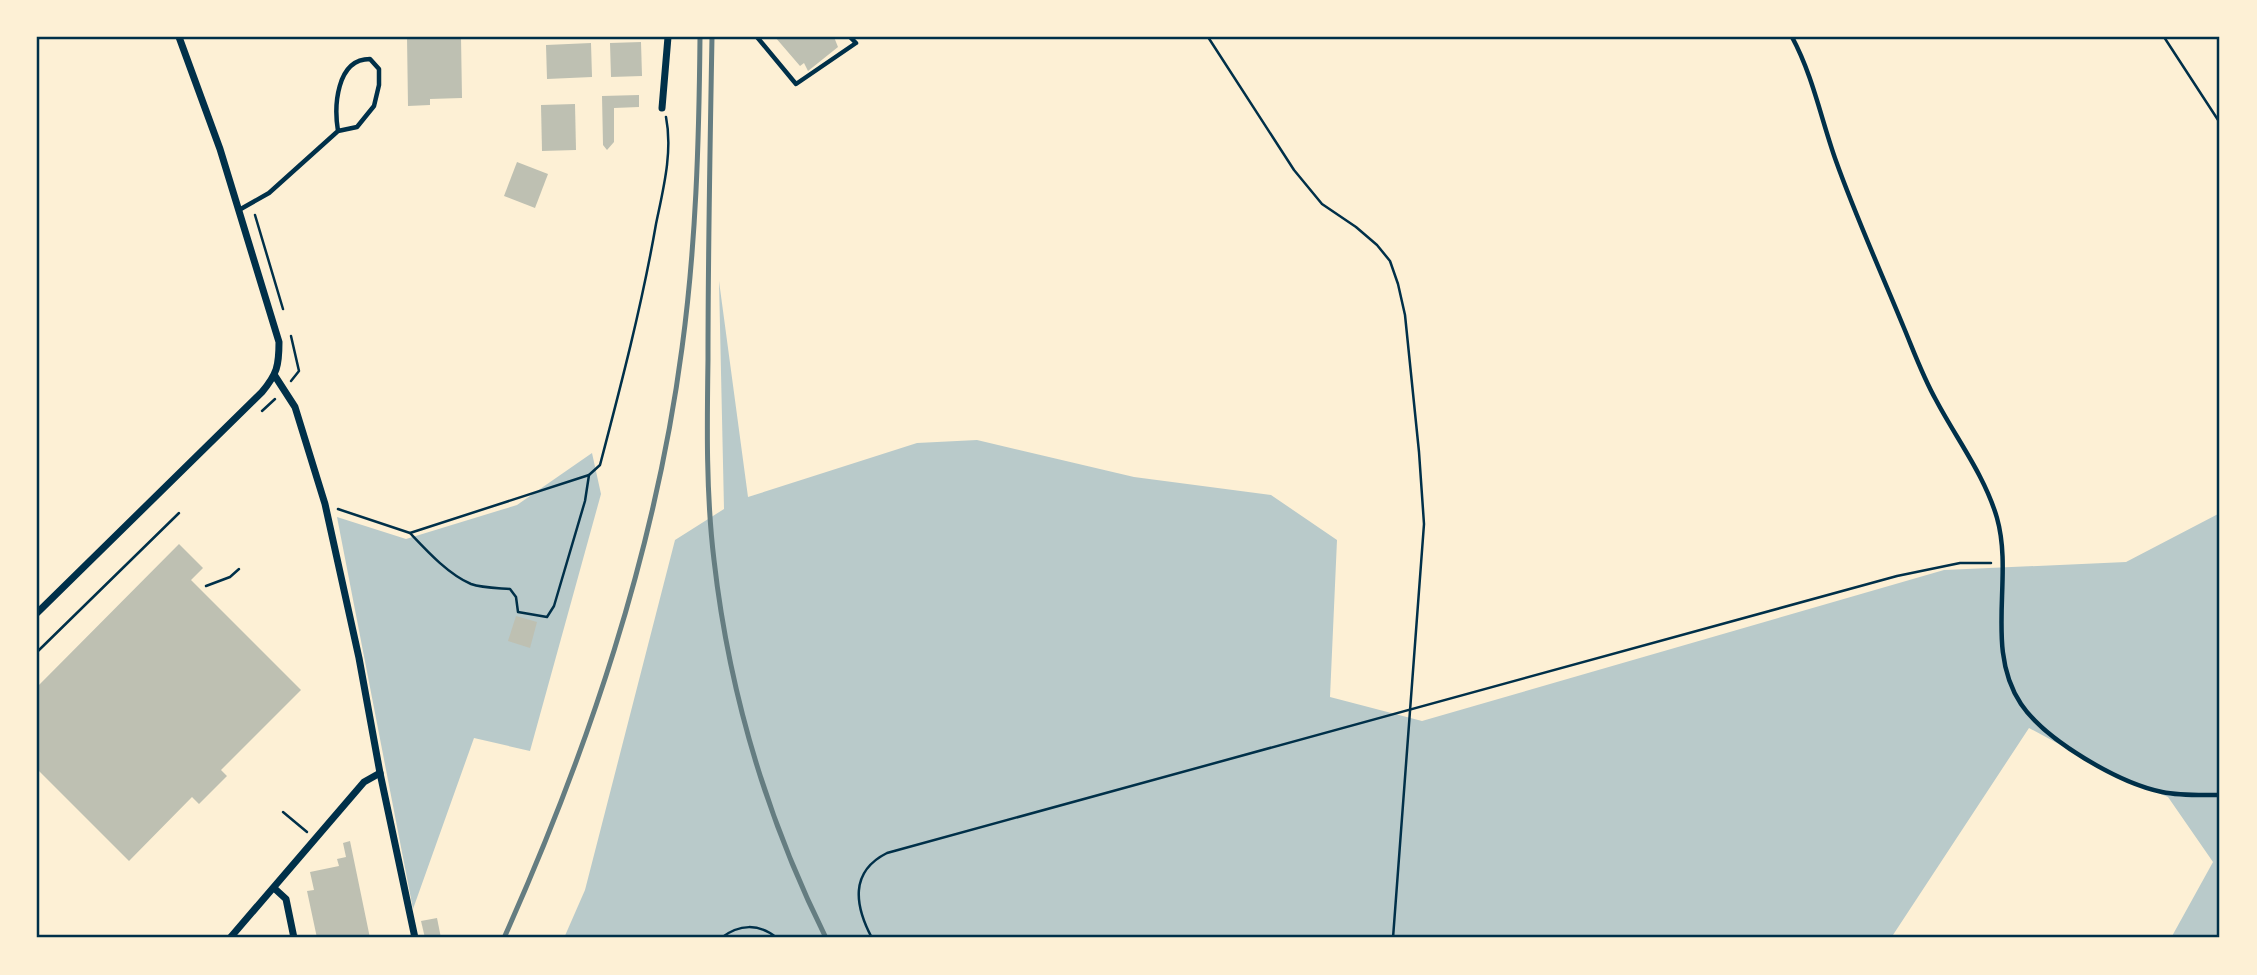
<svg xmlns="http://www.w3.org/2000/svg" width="2257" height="975" font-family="Literata,serif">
<rect width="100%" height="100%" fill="#fdf0d5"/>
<!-- green -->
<g fill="#b9caca">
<polygon points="719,281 748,497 917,443 977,440 1134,477 1271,495 1337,540 1330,697 1422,721 1944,570 2126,562 2220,513 2220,938 2171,938 2213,862 2168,797 2120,777 2029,728 1891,938 564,938 585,890 675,540 724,509"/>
<polygon points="592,453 601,494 530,751 474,738 413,909 337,517 406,539 517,505"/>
</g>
<!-- building -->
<g fill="#bec0b2">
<polygon points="407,37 461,37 462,98 430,99 430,105 408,106"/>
<polygon points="775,37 834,37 838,47 808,71 804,63 800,66"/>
<polygon points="641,42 642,76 611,77 610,43"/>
<polygon points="591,43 592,77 547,79 546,45"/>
<polygon points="639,95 639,107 614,108 614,142 607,150 603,145 602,96"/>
<polygon points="575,104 576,150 542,151 541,105"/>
<polygon points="517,162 548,174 535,208 504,196"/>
<polygon points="179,544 203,568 191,580 301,690 221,770 227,776 199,804 192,797 129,861 37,769 37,687"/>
<polygon points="516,616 537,622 530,648 508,641"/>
<polygon points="350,841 370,938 317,938 307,891 314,890 310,872 339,866 337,859 346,857 343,843"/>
<polygon points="437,918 441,938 425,938 421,921"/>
</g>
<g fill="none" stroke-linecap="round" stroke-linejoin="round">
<!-- path -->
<g stroke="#003049" stroke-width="2.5">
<polyline points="1208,37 1294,170 1322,204 1356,227 1377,245 1390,261 1398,284 1405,315 1419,452 1424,524 1393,938"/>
<polyline points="2164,37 2220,123"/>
<polyline points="255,215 283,309"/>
<polyline points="291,381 299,371 291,336"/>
<polyline points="262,411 275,399"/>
<path d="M338,509L410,533L589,475L600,465C621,385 642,305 656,224C663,190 673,152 666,117"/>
<path d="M410,533C427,551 448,574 471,584C482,588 498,588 510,589L516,597L518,612L547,617L554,606L585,501L589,475"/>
<polyline points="206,586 230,577 239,569"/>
<polyline points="37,652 179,513"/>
<polyline points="283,812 307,832"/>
<path d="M721,938C739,924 759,923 777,938"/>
<path d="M872,938C855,906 849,872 887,853L1897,576L1960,563H1991"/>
</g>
<!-- service -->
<g stroke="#003049" stroke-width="4.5">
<polyline points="757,37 796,84 856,43 850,37"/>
<path d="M1792,37C1813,76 1821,119 1836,161C1856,217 1881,272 1904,328C1914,352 1923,377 1936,400C1956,438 1985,476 1997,518C2014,578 1984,649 2021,704C2046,741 2119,783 2162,792C2181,796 2201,795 2220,795"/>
<path d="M239,210L269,193L338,131L357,127L374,106L379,85V69L370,59C336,59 334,107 338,131"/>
</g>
<!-- minor -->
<g stroke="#003049" stroke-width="7">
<polyline points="662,108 668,37"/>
<polyline points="275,376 295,407 325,504 359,658 380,773 415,938"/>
<path d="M37,613L262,392C277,374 279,366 279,342L220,149L179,37"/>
<polyline points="274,888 286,899 294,938"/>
<polyline points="230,938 364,782 380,773"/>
</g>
<!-- rail -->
<g stroke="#657d81" stroke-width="5">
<path d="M712,37C710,144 708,252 708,359C707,426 706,494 714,560C729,692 767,819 826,938"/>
<path d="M504,938C588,750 655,553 682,348C696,245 699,141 700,37"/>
</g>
</g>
<!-- border -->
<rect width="2257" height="975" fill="none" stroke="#fdf0d5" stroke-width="77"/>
<rect x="38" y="38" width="2180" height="898" fill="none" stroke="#003049" stroke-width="2.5"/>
</svg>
